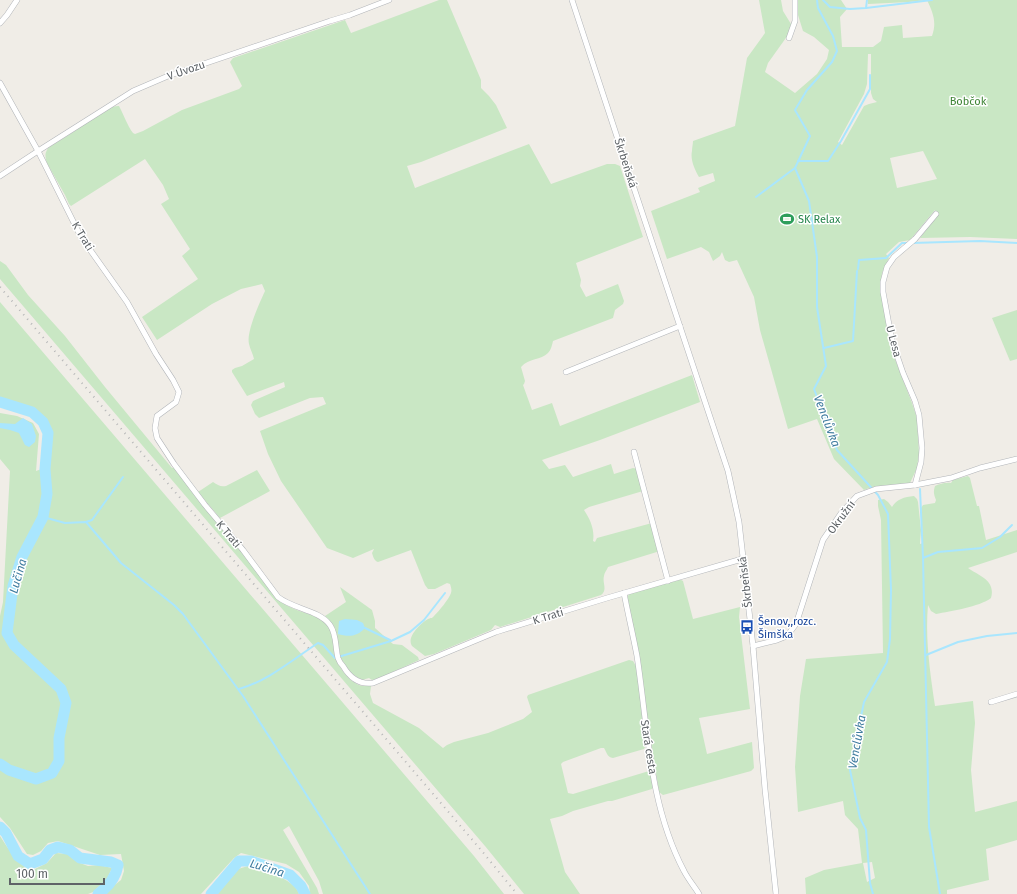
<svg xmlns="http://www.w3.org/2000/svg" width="1017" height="894" font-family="'Fira Sans',sans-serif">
<rect width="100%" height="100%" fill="#f0ede7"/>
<!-- green -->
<g fill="#c9e7c4" fill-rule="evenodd">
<path d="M439,0H447L481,80V88L489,96L496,105L507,128L421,162L407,166L415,188L529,144L551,184L607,164H615L620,166L643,237L576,263L581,280L580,286L586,297L618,284L624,301L623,304L615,310L613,318L553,341C552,345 551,350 548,353C541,360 529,358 521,367L525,381L524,384L523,385L532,410L552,403L560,426L692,375L700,402L600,440L542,460L549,469L565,465L573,477L611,464L614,474L633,468L638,469L643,491L589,507L584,510C590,519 595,530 593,541L595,542L597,538L652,523L660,551L608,567C607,570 604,573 604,576C602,583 608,590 601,595L500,627L495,625L491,630L434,654L425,656L412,646C406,637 421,623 428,619C433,617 431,619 434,616C439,611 449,599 451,593C452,590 451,587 450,584L447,583L435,589H428L425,585L411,550L378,562C374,561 373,556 372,553L374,549L353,558L327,548L281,481L268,454L260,431L326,404L323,397L310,398L259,418L255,414L251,405L253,401L285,387L284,382L247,396L232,372V370L235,368L242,366L254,359C253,354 250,349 249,344C246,332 260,302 265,291L262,284L241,289L212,304L157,340L142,317L198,279L182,256L190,249L161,204L169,199L163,185L145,159L71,206L69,204L65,195L48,165C46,161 44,155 47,150C49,146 55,144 59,141C71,134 82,126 93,118C102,116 109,105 119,106C124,115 127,125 133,133L135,134L143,131L182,110L239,89L242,86L230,62L233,58L345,20L351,33Z"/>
<path d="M759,0H781L783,11L791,24L788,35L768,63L765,72L795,93L817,74L827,59L829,50L814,37L803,31L798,15L797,0H841L847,9L840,17L842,47H873L881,41L884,27L902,25L903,38L932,36C937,22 933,13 927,0L909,2L868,4V0H1017V239L970,237L920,238L936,217L935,210L910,240L899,242L886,254L889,258L882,273L881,292L890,342L893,354L912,403L917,418L919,453L917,468L910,483L872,487L864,490L834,459L817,419L788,429L760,330L754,297L737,260L729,262L725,260L722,252L720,256L713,261L709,252L701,247L667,259L651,211L700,192L698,188L715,181L713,173L699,177C695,170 690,160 692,151C692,147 693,144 693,141L735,126L747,58L765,33ZM868,54H871V93L873,99L877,102L869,104L864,106L842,145L838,142L864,94L867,84ZM923,151L937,179L897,188L890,158Z"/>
<path d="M0,261L6,265L28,295L65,336L105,387L172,468L174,467L199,501L243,552L282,602C285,604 287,606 290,607C301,613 315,614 324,622C335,632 333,647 337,660C340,670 351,683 362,686C365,686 369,686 371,686L370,694L373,703L419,728L443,748L447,745L454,742L488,733L523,719L532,712L527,697L528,695L629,660L633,661L636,666L645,731V739L644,741L645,747L644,749L613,758C607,757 607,753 604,748H601L563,762L561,764L568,793L573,794L649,771L651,773L653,787L652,789L612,801H608L573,811L562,816L550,819L565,872L580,894H524L485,846L0,279Z"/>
<path d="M0,302L474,856L504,894H323L319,881L289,826L283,830L317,888L319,894H310L309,886L299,872L286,864L241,853L234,858L201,894H103L121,880L124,871L121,854L100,855L58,841L48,843L41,851L33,855L27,854L10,828L0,817V616L3,602L10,471L0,459V413L17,416L33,423L39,434L36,471L47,467C48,458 51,443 50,435C46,409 22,405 0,399Z"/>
<polygon points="1017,310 1017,359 1010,361 992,318"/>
<path d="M257,470L270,491L220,518L198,492L213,482C218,485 220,487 226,486Z"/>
<path d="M968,476L970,478L977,506H979L986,540L1017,530V552L968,568C979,576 996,580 991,598C979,607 951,611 936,614L931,611L928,605C925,639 930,672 935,706L973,701L975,723L971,770L975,812L1017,801V840L986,849L989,880L947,890V894H806L805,878L824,870L862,863L858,829L845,815L843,801L798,812L795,767L800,696L806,659L883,653L881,520L878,506V500L884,499L888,502L892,507C897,499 904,497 914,496L917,499L918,502L921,530L920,544L923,543L921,508L923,505L935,503L936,500C934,495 933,492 935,486C939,484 946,482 951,483L953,480ZM872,862L875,878L867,882L863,863Z"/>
<polygon points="679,580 681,580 683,581 693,619 740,607 739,617 750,709 699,718 707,754 752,742 754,768 751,771 663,795 659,792 643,690 627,598 629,594"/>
<path d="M340,587L372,610L375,621V628L393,644L402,645L418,657L419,660L382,677L372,680L369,678L362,680C352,675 345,668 341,658L334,626L325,616L346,602Z"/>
<path d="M0,836C9,850 17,863 31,871L47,863L56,853L68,854L77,862L88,866L99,865L112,868L107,879L93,892L88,894H0Z"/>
<path d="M248,866C262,869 295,879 299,894H215L238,869Z"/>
</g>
<!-- water -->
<g fill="#a9e6fe">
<polygon points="23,418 32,424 36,436 35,442 29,447 25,445 19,433 10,430 0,428 0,423 15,424"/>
<path d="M345,619L357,620L363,623L365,628C357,637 348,637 338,634L339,621Z"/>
</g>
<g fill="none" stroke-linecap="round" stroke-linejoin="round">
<!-- stream -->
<g stroke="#a9e6fe" stroke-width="2">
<polyline points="817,0 818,8 833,36 837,51 832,62 807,90 795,110 810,136 795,168 809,201 817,257 817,307 826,366 814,389 837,450 878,495 888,514 891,590 890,639 887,662 864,702 850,770 860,818 866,830 870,883 873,894"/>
<polyline points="823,0 830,7 850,9 866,8 932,0"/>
<polyline points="866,8 867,0"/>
<polyline points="798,161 828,161 841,141 870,89 870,75"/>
<polyline points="756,197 795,168"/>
<polyline points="912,243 980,241 1017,243"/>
<polyline points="858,269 859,260 886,258 902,243 908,243"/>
<polyline points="824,348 853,341 857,271"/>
<polyline points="920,489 923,558 929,827 940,894"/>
<polyline points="43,517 65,523 86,522 121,563 174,605 183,614 243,696 370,894"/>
<polyline points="86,522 92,520 123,477"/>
<polyline points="923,558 938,552 982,548 1000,537 1012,525"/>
<polyline points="365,628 390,640"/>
<polyline points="926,655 958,642 987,636 1017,633"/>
<path d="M239,689C268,681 292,660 318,643L323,645L335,658L391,641L410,632L424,620L445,593"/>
</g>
<!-- river -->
<g stroke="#a9e6fe" stroke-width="11">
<polyline points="0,402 32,412 43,422 48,433 45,469 47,494 43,517 22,557 13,586 7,633 14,645 61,689 66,703 59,738 59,761 52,773 36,779 9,770 0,764"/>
<path d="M0,827L6,833L18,856L30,864L43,859L50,850L58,847L70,850L80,858L111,862L118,865C116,877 108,887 98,894"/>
<polyline points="211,894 239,861 251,861 290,875 301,886 305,894"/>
</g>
<defs>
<g id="street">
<polyline points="572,0 623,155 728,471 739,522 753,646 765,789 776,894"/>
<polyline points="0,23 7,15 17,0"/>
<polyline points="789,38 795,21 795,0"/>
<path d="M0,83L38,151L81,237L127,302L156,354L173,380L179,392L176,402L157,416L155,428L157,438L174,464L205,505L243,550L278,597C293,609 319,610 330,625C337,635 335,647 338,658C339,661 341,664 343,666C350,678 359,685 373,683L496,632L607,598L742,559"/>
<polyline points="0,176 38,151 133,91 168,76 330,21 350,15 389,0"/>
<polyline points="566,372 680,326"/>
<polyline points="634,452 668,581"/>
<polyline points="915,485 921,462 922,448 919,415 915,401 903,373 892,341 883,292 883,282 887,267 894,257 915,239 936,214"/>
<path d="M624,593C628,614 633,635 637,656C648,728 649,805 684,871C688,879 694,886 699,894"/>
<polyline points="753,646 777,640 787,636 796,624 823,540 842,512 857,496 876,489 915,485 951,478 980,468 1017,459"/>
<polyline points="991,702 1017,694"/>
</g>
</defs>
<!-- street casing -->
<use href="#street" stroke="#b2b5b9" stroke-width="6"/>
<!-- street -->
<use href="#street" stroke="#fff" stroke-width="5"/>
<!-- rail -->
<polyline stroke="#b5b6b7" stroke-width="2" stroke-dasharray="1 5" stroke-linecap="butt" points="0,287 481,850 517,894"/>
</g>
<!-- icons -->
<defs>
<symbol id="stadium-bare" viewBox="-9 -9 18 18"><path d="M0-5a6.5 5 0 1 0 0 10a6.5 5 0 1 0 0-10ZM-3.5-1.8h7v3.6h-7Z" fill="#2e9e5b" stroke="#fff" stroke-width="2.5" paint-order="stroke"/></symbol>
<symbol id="bus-bare" viewBox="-9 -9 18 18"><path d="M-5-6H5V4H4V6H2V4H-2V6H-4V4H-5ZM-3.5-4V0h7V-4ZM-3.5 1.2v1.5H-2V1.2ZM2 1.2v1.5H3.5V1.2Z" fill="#1a4fb4" stroke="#fff" stroke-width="2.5" paint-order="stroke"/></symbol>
</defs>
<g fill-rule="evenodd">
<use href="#stadium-bare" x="777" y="209" width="20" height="20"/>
<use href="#bus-bare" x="737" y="617" width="20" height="20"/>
</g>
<g text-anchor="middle" stroke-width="3" stroke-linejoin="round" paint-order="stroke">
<!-- street labels -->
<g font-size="11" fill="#5e6367" stroke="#fff">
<text transform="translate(186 70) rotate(-19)" y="4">V Úvozu</text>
<text transform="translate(626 163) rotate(72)" y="4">Škrbeňská</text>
<text transform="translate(83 236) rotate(59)" y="4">K Trati</text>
<text transform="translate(894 341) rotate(75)" y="4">U Lesa</text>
<text transform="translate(841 517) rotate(-53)" y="4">Okružní</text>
<text transform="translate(229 534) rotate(50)" y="4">K Trati</text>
<text transform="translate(745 582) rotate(-97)" y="4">Škrbeňská</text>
<text transform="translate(548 616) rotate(-17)" y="4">K Trati</text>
<text transform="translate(649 747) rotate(81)" y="4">Stará cesta</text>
</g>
<!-- park labels -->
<g font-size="11" fill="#3f8536" stroke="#fff">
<text x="968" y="105">Bobčok</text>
</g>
<!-- leisure labels -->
<g font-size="11" fill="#27864d" stroke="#fff" text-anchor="start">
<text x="798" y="223">SK Relax</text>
</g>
<!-- transit labels -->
<g font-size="11" fill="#164399" stroke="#fff" text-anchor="start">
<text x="758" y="625">Šenov,,rozc.<tspan x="758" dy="13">Šimška</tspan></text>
</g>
<!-- water labels -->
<g font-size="12" font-style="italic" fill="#3f7c9f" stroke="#fff">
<text transform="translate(827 421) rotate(69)" y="4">Venclůvka</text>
<text transform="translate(18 576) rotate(-74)" y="4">Lučina</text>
<text transform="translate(857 742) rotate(-80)" y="4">Venclůvka</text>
<text transform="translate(267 868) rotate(17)" y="4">Lučina</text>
</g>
</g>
<!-- scale -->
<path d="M10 878v6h94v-6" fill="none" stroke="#5e6367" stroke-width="2"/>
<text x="16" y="878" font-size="12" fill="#5e6367" stroke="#ffffff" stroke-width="3" paint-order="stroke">100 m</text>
</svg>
